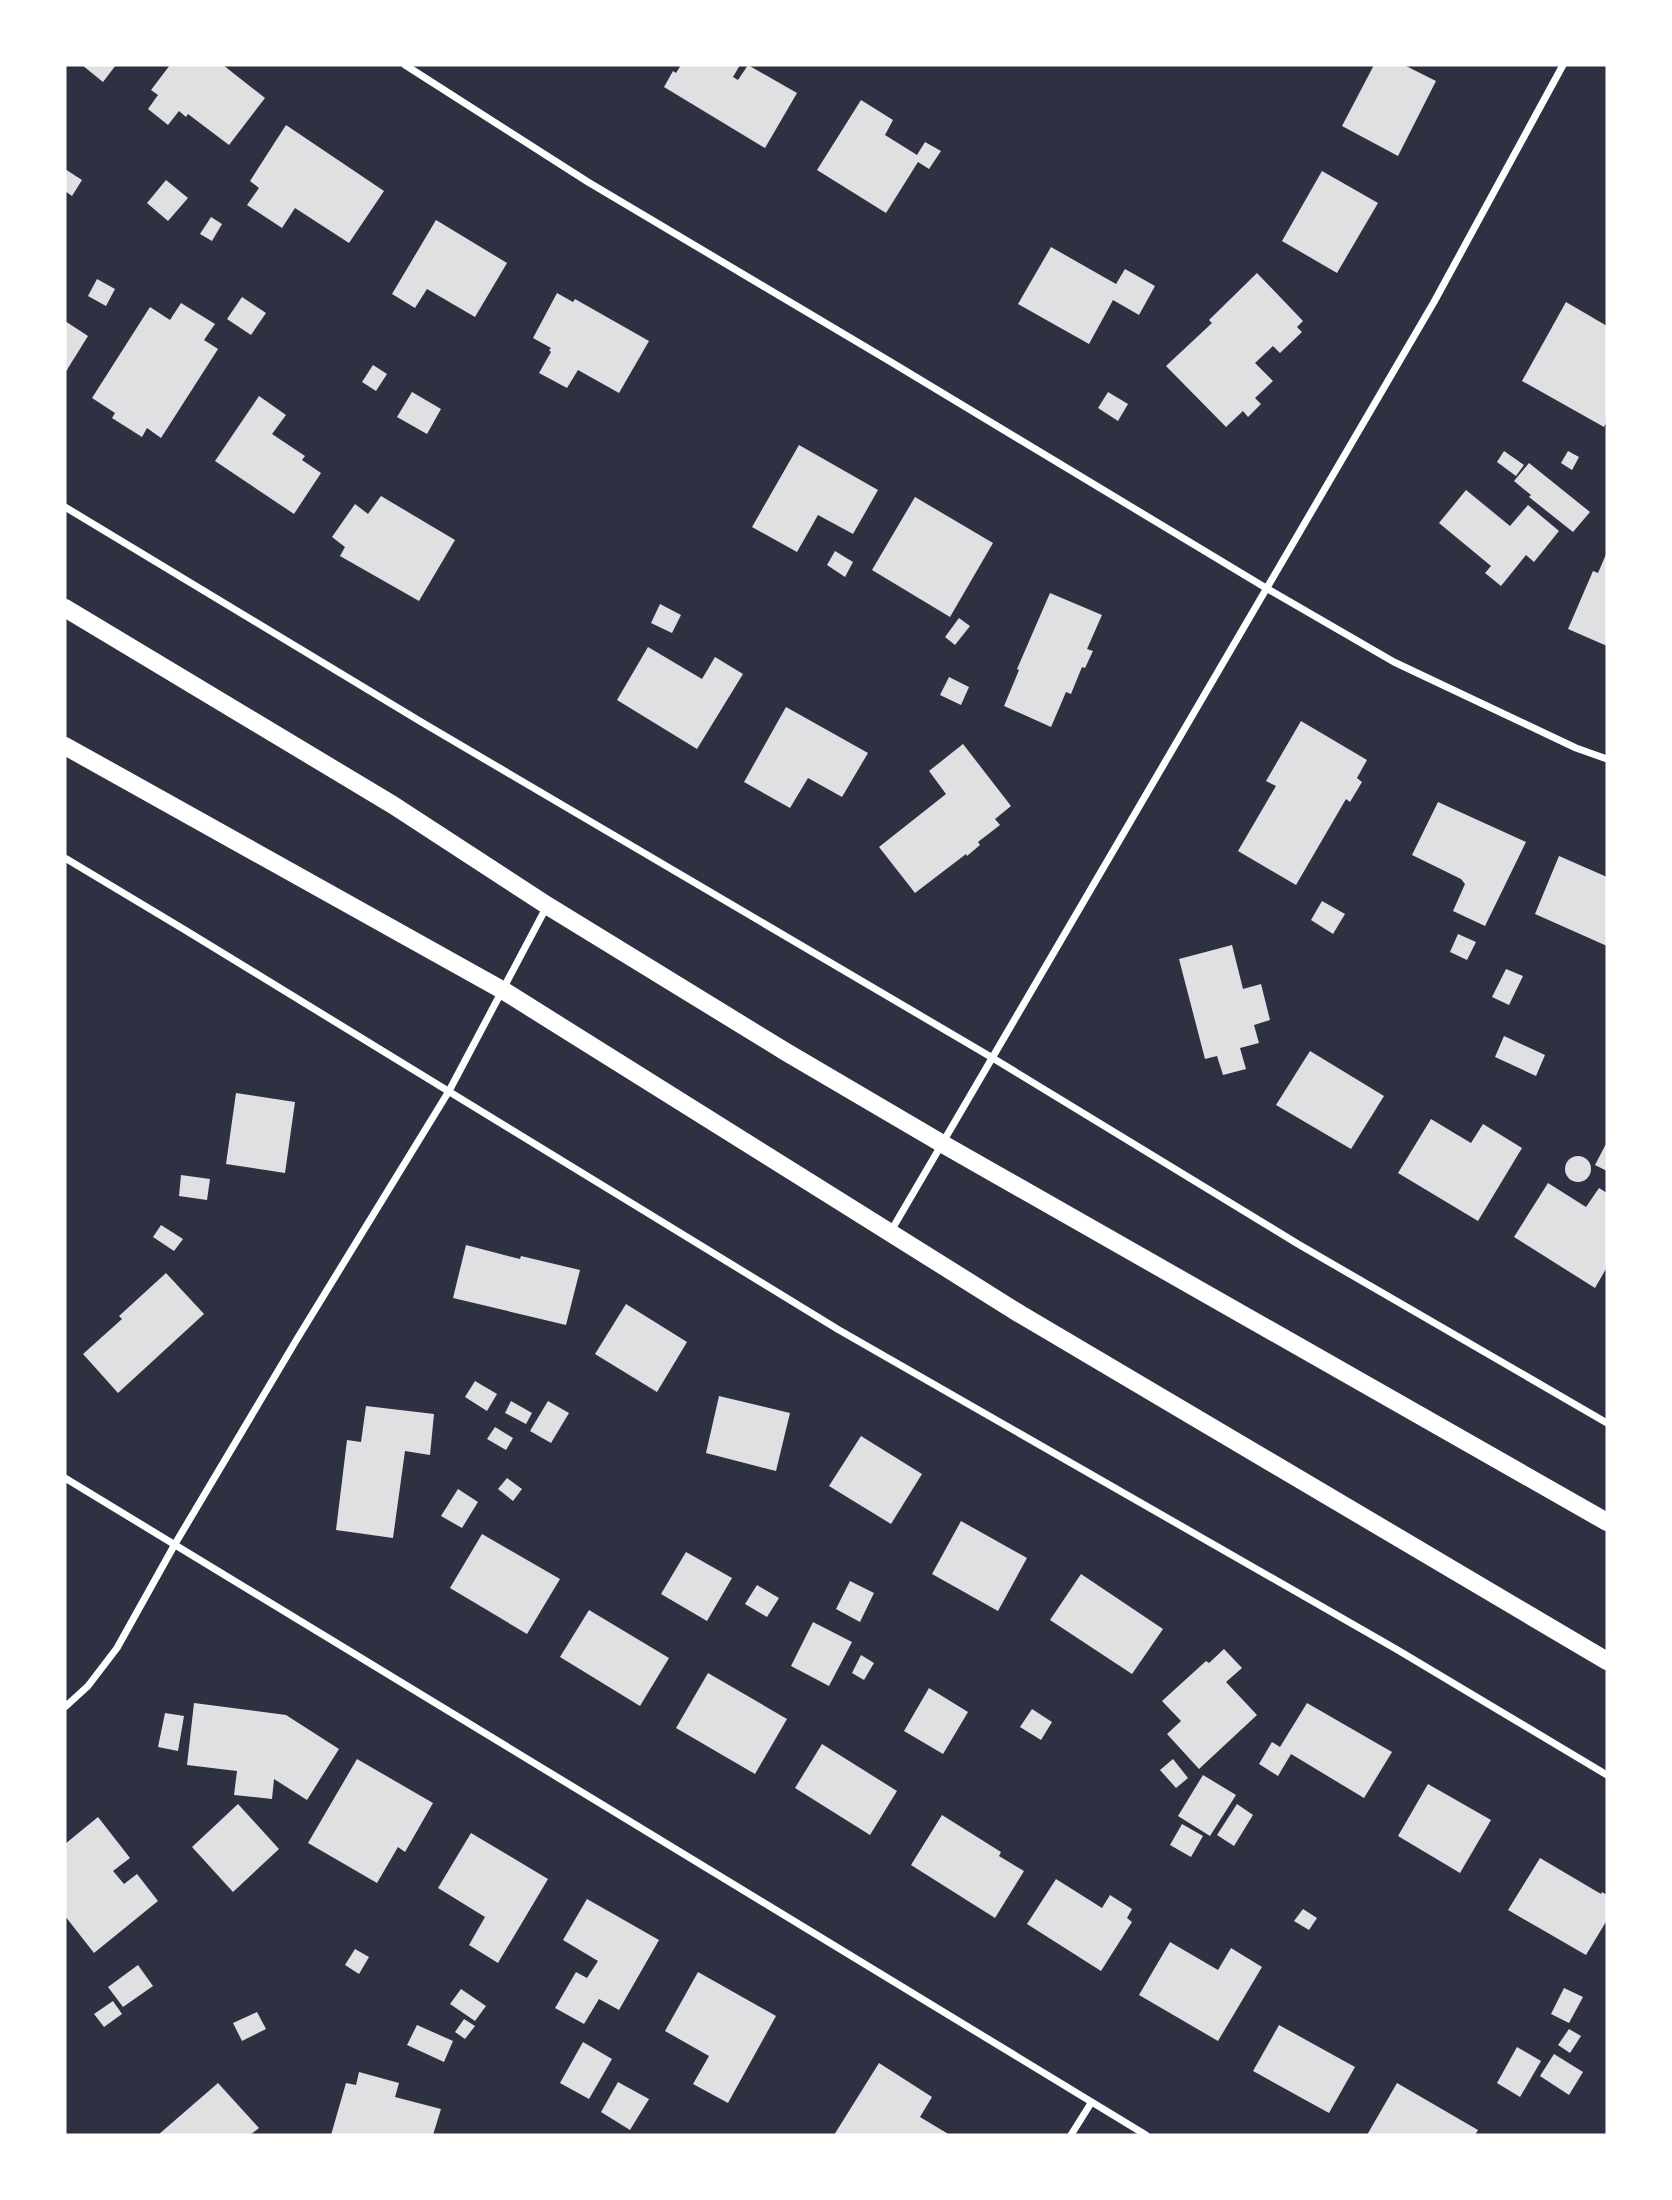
<svg xmlns="http://www.w3.org/2000/svg" width="1672" height="2200" font-family="Signika,sans-serif">
<rect width="100%" height="100%" fill="#2d3142"/>
<!-- building -->
<g fill="#e0e0e3">
<polygon points="82,65 116,65 103,82"/>
<polygon points="170,65 223,65 265,98 229,145 188,114 186,117 179,111 168,125 148,109 158,95 151,90"/>
<polygon points="681,65 740,65 733,77 738,80 748,65 797,93 765,148 664,87 673,71 676,73"/>
<polygon points="1374,65 1404,65 1436,81 1398,156 1342,126"/>
<polygon points="861,100 893,120 885,135 917,155 925,142 941,151 929,169 918,162 886,213 817,170"/>
<polygon points="286,125 384,191 349,243 295,208 282,228 247,205 259,188 250,181"/>
<polygon points="65,169 82,180 72,196 65,191"/>
<polygon points="1322,171 1378,203 1337,273 1282,241"/>
<polygon points="166,180 188,198 168,221 147,203"/>
<polygon points="211,217 222,224 212,241 200,234"/>
<polygon points="436,220 507,263 475,317 427,289 415,308 392,294"/>
<polygon points="1051,247 1116,284 1125,269 1155,286 1139,315 1113,300 1089,344 1018,304"/>
<polygon points="1257,273 1303,321 1297,327 1302,332 1280,353 1273,346 1255,363 1273,381 1255,398 1261,404 1248,417 1243,411 1226,427 1166,366 1212,323 1209,320"/>
<polygon points="97,279 115,289 106,306 88,296"/>
<polygon points="557,293 573,302 575,299 649,341 619,393 578,370 567,388 539,373 551,352 549,350 551,348 533,338"/>
<polygon points="242,297 266,313 251,335 227,319"/>
<polygon points="1566,302 1607,326 1607,421 1604,427 1522,381"/>
<polygon points="181,303 215,324 204,340 218,349 161,438 147,428 142,437 112,418 115,413 92,398 150,307 170,320"/>
<polygon points="65,321 88,336 65,373"/>
<polygon points="373,365 387,374 376,391 362,382"/>
<polygon points="412,392 441,409 427,434 397,417"/>
<polygon points="1108,392 1128,404 1118,421 1098,408"/>
<polygon points="259,396 286,415 272,434 305,456 302,460 321,473 294,514 215,461"/>
<polygon points="799,445 878,490 853,534 818,515 797,552 752,527"/>
<polygon points="1504,451 1524,465 1516,476 1497,462"/>
<polygon points="1568,451 1579,457 1572,470 1561,463"/>
<polygon points="1529,463 1590,512 1573,532 1529,497 1531,495 1514,481"/>
<polygon points="1466,490 1510,526 1528,505 1559,531 1534,562 1526,555 1501,586 1485,573 1491,566 1439,523"/>
<polygon points="381,496 455,540 419,601 340,556 345,547 332,537 355,504 368,514"/>
<polygon points="915,497 993,543 950,617 872,570"/>
<polygon points="835,551 853,562 845,577 827,565"/>
<polygon points="1607,552 1607,646 1568,629 1593,571 1598,573"/>
<polygon points="1050,593 1102,615 1087,649 1093,651 1085,668 1082,667 1071,694 1066,692 1051,727 1004,706 1019,670 1017,669"/>
<polygon points="660,604 681,615 672,633 651,623"/>
<polygon points="959,618 970,626 955,645 945,637"/>
<polygon points="648,647 702,679 715,657 743,674 697,749 617,700"/>
<polygon points="949,677 969,687 961,705 940,695"/>
<polygon points="786,707 868,753 842,797 808,778 790,808 744,782"/>
<polygon points="1301,721 1367,760 1357,778 1362,782 1350,802 1346,799 1296,885 1238,851 1276,786 1266,781"/>
<polygon points="963,744 1011,806 995,819 1000,825 978,842 980,845 967,856 966,854 915,893 879,847 946,794 929,771"/>
<polygon points="1438,802 1526,842 1485,926 1453,911 1465,884 1461,879 1412,855"/>
<polygon points="1559,856 1607,877 1607,946 1535,914"/>
<polygon points="1322,901 1345,914 1333,934 1311,920"/>
<polygon points="1458,934 1476,942 1467,960 1450,952"/>
<polygon points="1232,945 1243,989 1261,984 1270,1020 1254,1025 1259,1043 1240,1048 1246,1069 1223,1075 1217,1056 1205,1059 1179,959"/>
<polygon points="1506,969 1523,976 1509,1005 1492,997"/>
<polygon points="1504,1036 1545,1055 1536,1076 1495,1057"/>
<polygon points="1310,1051 1384,1096 1351,1149 1276,1105"/>
<polygon points="236,1093 295,1102 285,1173 226,1164"/>
<polygon points="1431,1119 1471,1143 1483,1124 1522,1148 1478,1221 1398,1173"/>
<polygon points="1607,1142 1607,1171 1595,1165"/>
<circle cx="1578" cy="1169" r="13"/>
<polygon points="181,1175 210,1179 207,1200 179,1196"/>
<polygon points="1548,1183 1586,1207 1599,1188 1607,1193 1607,1267 1595,1288 1514,1237"/>
<polygon points="161,1225 183,1239 174,1251 153,1237"/>
<polygon points="466,1245 520,1259 521,1256 580,1270 566,1325 453,1298"/>
<polygon points="166,1273 204,1314 118,1393 83,1354 122,1319 119,1316"/>
<polygon points="626,1304 687,1342 657,1392 595,1354"/>
<polygon points="475,1381 497,1394 487,1411 465,1397"/>
<polygon points="719,1396 790,1413 776,1471 706,1453"/>
<polygon points="511,1401 532,1413 526,1424 505,1413"/>
<polygon points="548,1401 569,1413 551,1443 530,1431"/>
<polygon points="366,1406 434,1414 430,1455 405,1451 393,1538 336,1530 347,1440 361,1442"/>
<polygon points="495,1427 513,1438 506,1450 487,1439"/>
<polygon points="861,1436 922,1474 891,1524 829,1486"/>
<polygon points="507,1478 522,1489 513,1501 498,1489"/>
<polygon points="458,1489 478,1502 462,1528 441,1516"/>
<polygon points="961,1521 1027,1558 998,1611 932,1574"/>
<polygon points="482,1534 560,1579 527,1634 450,1588"/>
<polygon points="686,1552 732,1578 707,1621 661,1594"/>
<polygon points="1081,1574 1163,1629 1132,1674 1050,1620"/>
<polygon points="850,1581 874,1593 860,1622 836,1609"/>
<polygon points="757,1585 779,1598 767,1617 745,1604"/>
<polygon points="589,1610 669,1658 640,1706 560,1657"/>
<polygon points="813,1622 852,1642 829,1686 791,1666"/>
<polygon points="1224,1649 1242,1668 1226,1682 1257,1715 1199,1769 1167,1734 1181,1721 1162,1701 1206,1661 1209,1663"/>
<polygon points="861,1655 874,1663 864,1680 852,1673"/>
<polygon points="708,1673 787,1719 755,1774 676,1728"/>
<polygon points="929,1688 968,1712 943,1754 904,1731"/>
<polygon points="194,1703 286,1715 339,1749 307,1800 274,1779 272,1799 234,1795 237,1771 187,1765"/>
<polygon points="1307,1703 1392,1752 1364,1798 1291,1754 1278,1776 1259,1764 1272,1742 1280,1747"/>
<polygon points="1032,1709 1052,1722 1041,1740 1020,1727"/>
<polygon points="165,1713 184,1716 178,1751 158,1747"/>
<polygon points="822,1744 897,1791 870,1835 795,1788"/>
<polygon points="357,1759 433,1803 405,1852 398,1847 377,1883 308,1843"/>
<polygon points="1173,1759 1188,1778 1176,1788 1160,1770"/>
<polygon points="1203,1775 1236,1795 1210,1836 1178,1816"/>
<polygon points="1428,1784 1491,1820 1460,1873 1398,1836"/>
<polygon points="238,1804 279,1849 233,1892 192,1847"/>
<polygon points="1237,1804 1253,1815 1234,1846 1217,1835"/>
<polygon points="942,1815 1001,1852 999,1856 1024,1871 995,1918 911,1865"/>
<polygon points="98,1817 130,1858 113,1871 124,1884 137,1874 158,1901 94,1953 65,1916 65,1844"/>
<polygon points="1182,1824 1203,1836 1191,1857 1170,1845"/>
<polygon points="471,1833 548,1879 498,1963 469,1945 485,1917 438,1888"/>
<polygon points="1540,1858 1601,1894 1602,1892 1607,1895 1607,1920 1586,1955 1508,1910"/>
<polygon points="1056,1879 1102,1908 1110,1895 1132,1909 1127,1918 1132,1922 1101,1971 1027,1924"/>
<polygon points="587,1899 659,1940 619,2010 599,1999 584,2024 555,2008 576,1972 587,1978 598,1961 563,1940"/>
<polygon points="1303,1909 1317,1918 1309,1930 1294,1921"/>
<polygon points="1170,1942 1218,1970 1231,1948 1262,1967 1218,2041 1139,1995"/>
<polygon points="355,1949 369,1957 359,1974 345,1965"/>
<polygon points="138,1965 153,1986 123,2007 108,1987"/>
<polygon points="698,1972 776,2016 728,2103 693,2084 709,2056 665,2031"/>
<polygon points="1564,1988 1583,1997 1569,2023 1551,2014"/>
<polygon points="461,1989 486,2006 475,2021 450,2004"/>
<polygon points="113,2001 122,2014 104,2027 94,2014"/>
<polygon points="257,2012 266,2029 242,2041 233,2023"/>
<polygon points="464,2019 475,2026 465,2039 455,2032"/>
<polygon points="417,2025 453,2041 444,2062 407,2045"/>
<polygon points="1279,2025 1355,2067 1329,2113 1253,2071"/>
<polygon points="1569,2029 1581,2036 1570,2053 1558,2045"/>
<polygon points="583,2042 612,2059 589,2099 560,2083"/>
<polygon points="1517,2047 1541,2061 1520,2097 1497,2083"/>
<polygon points="1554,2054 1583,2072 1569,2095 1540,2076"/>
<polygon points="879,2063 932,2097 920,2117 950,2135 834,2135"/>
<polygon points="359,2072 399,2083 395,2097 441,2109 433,2135 331,2135 346,2083 356,2085"/>
<polygon points="618,2082 649,2099 630,2130 601,2112"/>
<polygon points="218,2083 259,2128 250,2135 158,2135"/>
<polygon points="1397,2083 1478,2130 1475,2135 1367,2135"/>
</g>
<g fill="none" stroke-linecap="round" stroke-linejoin="round">
<!-- minor -->
<g stroke="#fff" stroke-width="7">
<polyline points="405,65 588,182 891,362 1266,588 1394,662 1576,748 1607,759"/>
<polyline points="65,507 423,723 991,1057 1298,1244 1607,1423"/>
<polyline points="65,858 185,930 839,1330 1396,1649 1607,1775"/>
<polyline points="891,1231 1434,302 1563,65"/>
<polyline points="65,1478 1146,2135"/>
<polyline points="65,1707 88,1686 117,1648 175,1544 297,1339 449,1091 547,906"/>
<polyline points="1071,2135 1091,2103"/>
</g>
<!-- primary -->
<g stroke="#fff" stroke-width="18">
<polyline points="65,608 393,805 548,906 786,1052 941,1143 1607,1522"/>
<polyline points="65,746 504,991 1020,1314 1607,1661"/>
</g>
</g>
<!-- border -->
<rect width="1672" height="2200" fill="none" stroke="#ffffff" stroke-width="133"/>
</svg>
